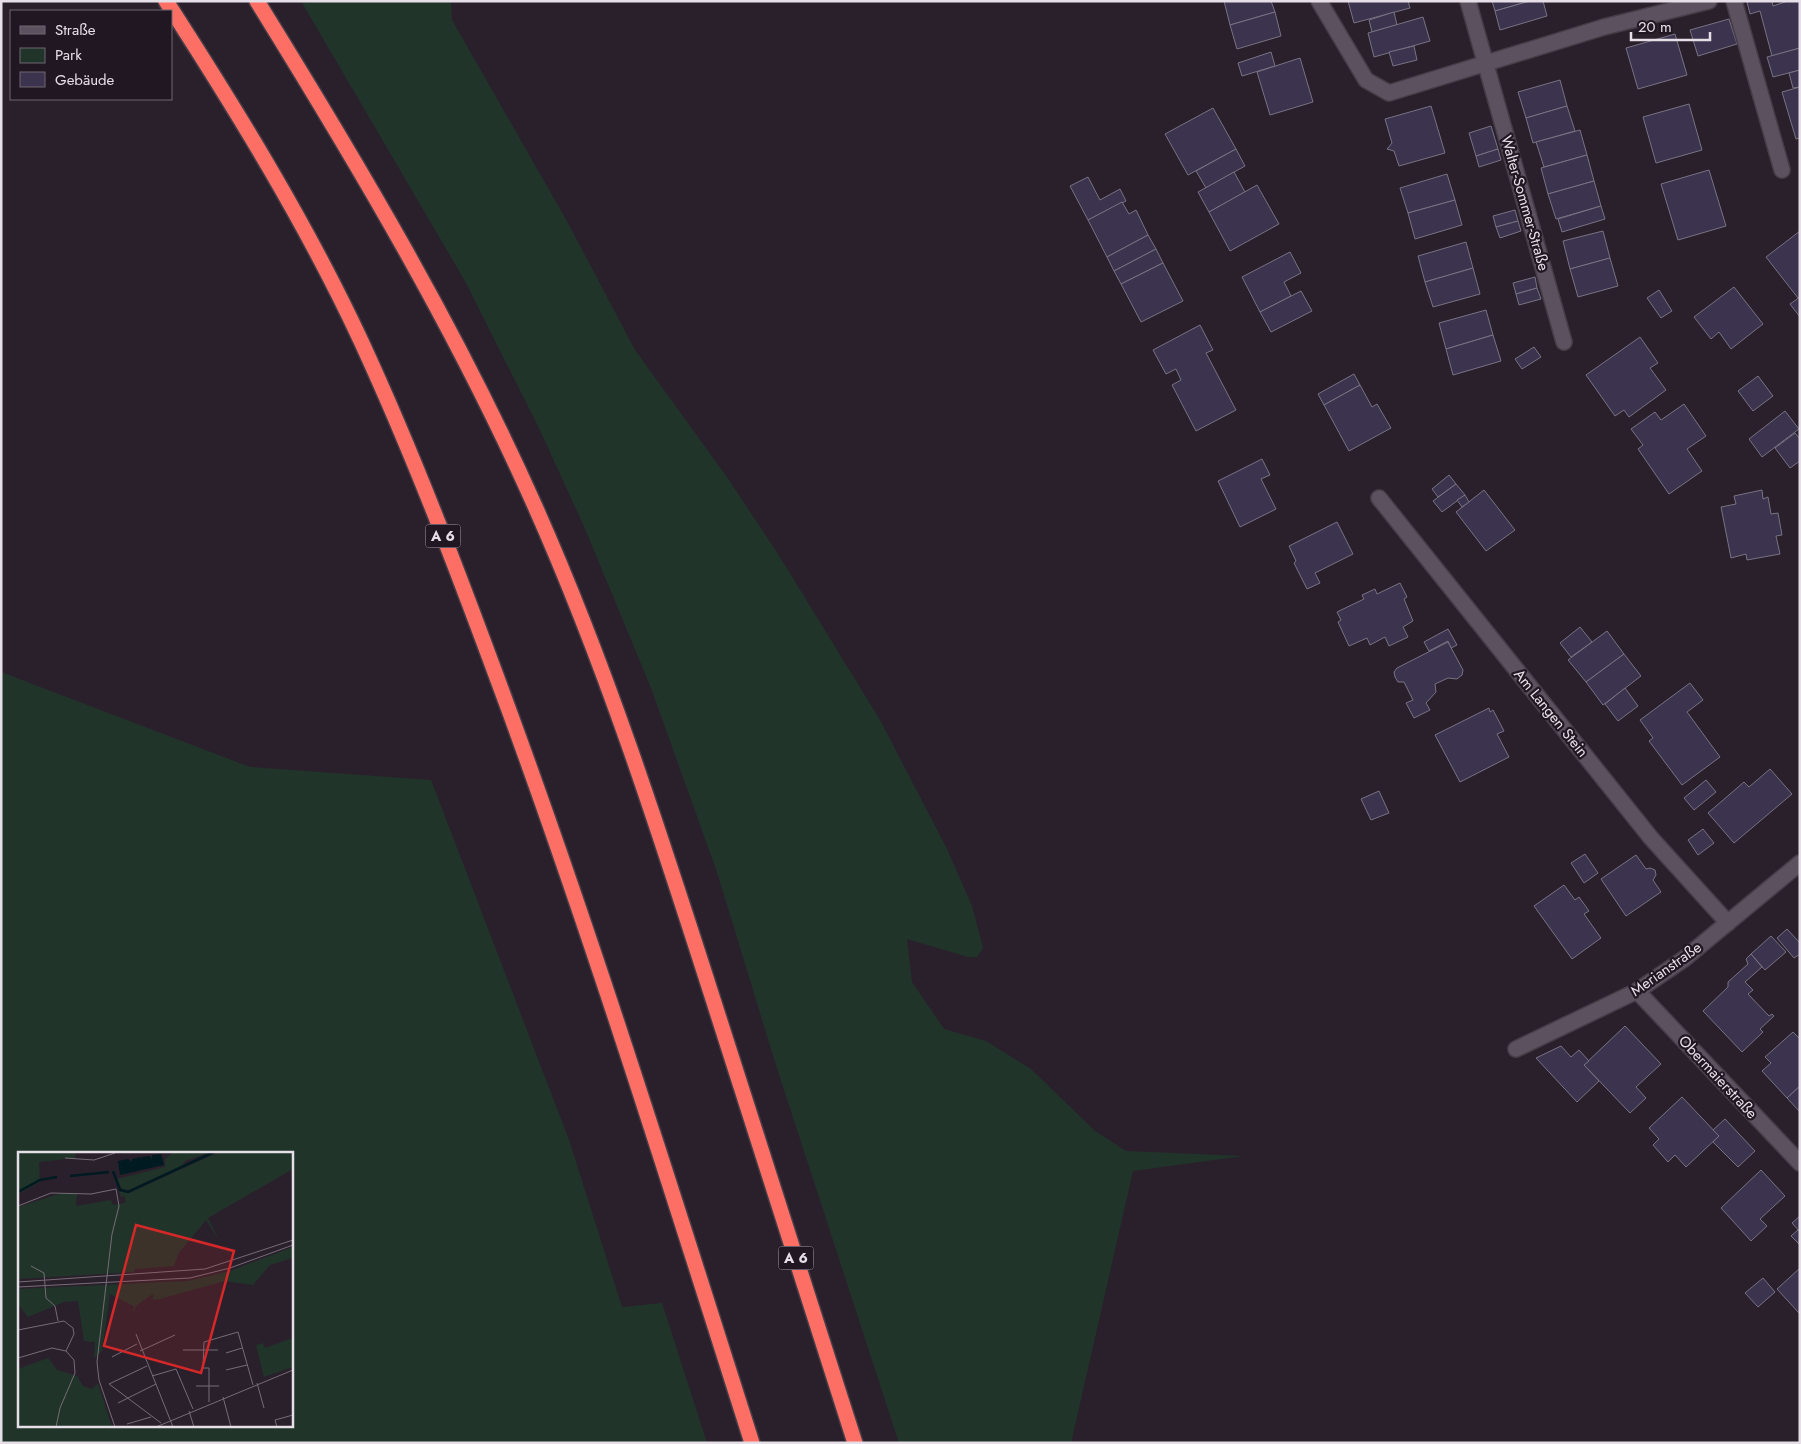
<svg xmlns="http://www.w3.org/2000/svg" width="1801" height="1444" font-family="Jost,sans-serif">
<rect width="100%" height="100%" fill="#2a202c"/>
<!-- green -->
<g fill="#21342a" fill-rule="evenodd">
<polygon points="301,1 451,1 452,20 568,223 635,350 729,480 778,554 880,720 947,849 972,906 983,948 977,957 968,957 907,939 912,982 944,1029 986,1041 1031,1069 1095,1131 1126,1151 1244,1156 1133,1171 1071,1443 899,1443 775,1062 717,872 651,688 586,531 539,428 465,281"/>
<path d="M1,672L250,767L431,780L569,1140L622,1307L662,1303L707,1443H1ZM19,1153H291V1425H19Z"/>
</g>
<!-- building -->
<g fill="#3c334e" stroke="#787383">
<polygon points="1224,1 1271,1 1275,12 1230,25"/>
<polygon points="1348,1 1408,1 1410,8 1354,23"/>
<polygon points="1492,1 1530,1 1495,11"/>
<polygon points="1530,1 1543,1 1547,16 1500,30 1495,11"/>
<polygon points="1751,1 1772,1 1773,6 1788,1 1800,1 1800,48 1772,56 1760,11 1750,14 1747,2"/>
<polygon points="1275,12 1281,36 1237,49 1230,25"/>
<polygon points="1394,12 1397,25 1372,32 1369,20"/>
<polygon points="1423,17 1430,41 1374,57 1368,33"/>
<polygon points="1729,19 1737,44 1698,56 1690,30"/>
<polygon points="1675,34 1687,75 1638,89 1626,48"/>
<polygon points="1414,46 1417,60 1393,66 1389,52"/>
<polygon points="1800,48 1800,70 1773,77 1767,57"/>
<polygon points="1271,52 1275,66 1242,76 1238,63"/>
<polygon points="1300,58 1313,102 1270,115 1257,72"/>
<polygon points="1800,70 1800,87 1793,88 1789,73"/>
<polygon points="1560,80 1567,106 1526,118 1518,92"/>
<polygon points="1800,87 1800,138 1796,139 1782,92"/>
<polygon points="1689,104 1702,150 1656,163 1643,117"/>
<polygon points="1431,106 1445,153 1399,166 1394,151 1387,149 1392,143 1385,119"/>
<polygon points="1567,106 1575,131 1533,143 1526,118"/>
<polygon points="1213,108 1236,149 1188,175 1165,134"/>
<polygon points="1491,126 1498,149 1476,156 1469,133"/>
<polygon points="1580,130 1587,155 1544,167 1536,142"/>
<polygon points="1236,149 1245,166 1206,188 1196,171"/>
<polygon points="1498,149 1501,160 1479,167 1476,156"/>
<polygon points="1587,155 1594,181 1548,194 1541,168"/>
<polygon points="1709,170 1726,226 1678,240 1661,184"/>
<polygon points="1234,172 1245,192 1209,212 1198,192"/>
<polygon points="1447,174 1455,200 1408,213 1400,188"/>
<polygon points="1088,177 1100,200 1120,189 1126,201 1088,220 1070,186"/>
<polygon points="1594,181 1601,206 1556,219 1548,194"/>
<polygon points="1257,185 1279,224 1230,251 1209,212"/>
<polygon points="1455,200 1462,225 1415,239 1408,213"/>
<polygon points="1122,202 1129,214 1136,210 1148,235 1107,257 1088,220"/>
<polygon points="1601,206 1605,219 1562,232 1558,219"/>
<polygon points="1515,210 1518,221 1496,227 1493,216"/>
<polygon points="1518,221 1521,231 1500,238 1496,227"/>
<polygon points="1603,231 1610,258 1570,269 1563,241"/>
<polygon points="1800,231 1800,297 1798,298 1766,257"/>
<polygon points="1148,235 1156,249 1114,271 1107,257"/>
<polygon points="1466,242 1473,268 1425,282 1418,256"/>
<polygon points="1156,249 1163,263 1121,284 1114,271"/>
<polygon points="1290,252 1301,273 1284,282 1291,296 1260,312 1242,277"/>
<polygon points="1610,258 1618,286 1578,297 1570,269"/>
<polygon points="1163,263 1183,301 1141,322 1121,284"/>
<polygon points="1473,268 1480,294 1433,307 1425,282"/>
<polygon points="1535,277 1537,288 1516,294 1513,283"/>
<polygon points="1734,287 1763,324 1731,349 1719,332 1711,339 1694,317"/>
<polygon points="1537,288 1541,299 1519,305 1516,294"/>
<polygon points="1659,290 1672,311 1661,318 1647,298"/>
<polygon points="1301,291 1312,311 1271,332 1260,312"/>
<polygon points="1800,297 1800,317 1790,304"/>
<polygon points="1486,310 1493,335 1446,349 1439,323"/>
<polygon points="1200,325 1213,350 1206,353 1236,410 1196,431 1172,385 1181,380 1176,369 1166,374 1153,350"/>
<polygon points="1493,335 1501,361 1453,375 1446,349"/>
<polygon points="1640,337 1658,363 1650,368 1666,390 1629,417 1624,410 1615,416 1586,375"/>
<polygon points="1534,347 1541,357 1522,369 1515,359"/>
<polygon points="1354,374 1360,385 1324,405 1318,394"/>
<polygon points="1758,376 1773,396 1753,411 1738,391"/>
<polygon points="1360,385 1372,407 1377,404 1391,428 1349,451 1324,405"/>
<polygon points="1684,404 1706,436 1687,449 1702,471 1669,494 1638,449 1643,445 1631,429 1655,412 1661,420"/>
<polygon points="1785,411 1799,429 1762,457 1749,439"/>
<polygon points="1795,433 1800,439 1800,461 1790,468 1775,448"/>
<polygon points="1262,459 1270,475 1261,479 1276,509 1240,527 1218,481"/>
<polygon points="1449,475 1456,484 1438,497 1432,489"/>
<polygon points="1456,484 1465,495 1442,512 1433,501"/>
<polygon points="1484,490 1515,530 1486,551 1456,512"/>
<polygon points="1762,490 1763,499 1768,497 1771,514 1778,513 1782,535 1776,536 1780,554 1747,560 1746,554 1731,558 1721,507 1736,504 1734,496"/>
<polygon points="1465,495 1469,502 1462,507 1457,500"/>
<polygon points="1337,522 1353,554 1315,573 1320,583 1307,589 1294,563 1296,561 1289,546"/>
<polygon points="1400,583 1407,597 1404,599 1413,621 1403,627 1408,637 1389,646 1385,637 1370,645 1367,638 1349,646 1338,622 1341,620 1337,612 1364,599 1362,595 1375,589 1377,594"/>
<polygon points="1580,627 1592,642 1571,657 1560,643"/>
<polygon points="1448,629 1457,645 1451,648 1448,641 1429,651 1424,642"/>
<polygon points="1607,631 1624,654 1586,682 1568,660"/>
<polygon points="1448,642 1463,670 1462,675 1457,679 1448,678 1435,684 1436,692 1426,703 1430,710 1414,718 1406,703 1413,700 1404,682 1398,682 1395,677 1394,672 1397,668"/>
<polygon points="1624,654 1641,676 1603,705 1586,682"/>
<polygon points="1690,683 1703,700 1687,712 1720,757 1682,785 1649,741 1653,738 1640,720"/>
<polygon points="1625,688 1638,706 1618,721 1605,704"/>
<polygon points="1489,708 1490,712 1493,710 1504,731 1497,734 1509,757 1460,782 1435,735"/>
<polygon points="1770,769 1792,794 1734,843 1708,813 1744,782 1749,787"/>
<polygon points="1706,780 1716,792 1694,810 1684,798"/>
<polygon points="1379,791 1389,813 1371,820 1361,799"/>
<polygon points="1703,829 1714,843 1698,855 1688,840"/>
<polygon points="1585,854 1598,873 1584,883 1571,863"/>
<polygon points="1636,855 1646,869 1650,868 1655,870 1656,875 1653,880 1661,892 1626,916 1601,879"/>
<polygon points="1564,885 1575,900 1579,897 1589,911 1584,914 1601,938 1572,959 1534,906"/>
<polygon points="1787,929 1800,943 1800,954 1794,958 1777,938"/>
<polygon points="1771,936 1786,952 1765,970 1751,954"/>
<polygon points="1751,954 1762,967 1745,982 1753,990 1748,994 1769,1016 1772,1014 1774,1016 1760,1029 1763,1032 1742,1052 1703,1011 1728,987 1728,982 1748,964 1746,959"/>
<polygon points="1625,1026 1661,1064 1636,1087 1646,1098 1630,1113 1584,1065"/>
<polygon points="1793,1032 1800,1039 1800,1086 1787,1098 1762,1071 1771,1063 1765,1057"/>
<polygon points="1561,1046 1571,1057 1579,1050 1589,1061 1584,1065 1599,1081 1577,1102 1536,1058"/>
<polygon points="1800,1086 1800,1112 1787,1098"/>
<polygon points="1682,1097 1719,1136 1686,1167 1675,1155 1668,1162 1653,1145 1659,1139 1649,1128"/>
<polygon points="1725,1119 1755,1151 1738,1167 1713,1142 1719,1136 1713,1130"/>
<polygon points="1761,1170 1785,1196 1760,1219 1767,1226 1751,1241 1721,1208"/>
<polygon points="1800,1216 1800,1232 1792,1223"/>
<polygon points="1798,1230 1800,1232 1799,1244 1791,1236"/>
<polygon points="1800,1268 1800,1312 1799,1313 1777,1289"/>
<polygon points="1763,1278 1775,1292 1758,1307 1745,1293"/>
</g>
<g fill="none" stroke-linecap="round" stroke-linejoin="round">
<defs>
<g id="minor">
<polyline points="1319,1 1366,80 1389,93 1604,27 1709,1"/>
<polyline points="1468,1 1564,342"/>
<polyline points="1734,1 1782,170"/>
<polyline points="1379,498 1651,838 1728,923"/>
<polyline points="1637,991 1800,1163"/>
<polyline points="1516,1049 1637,991 1684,959 1800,863"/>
</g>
<g id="highway">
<path d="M166,1C237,111 306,223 361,341C417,462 464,588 510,713C598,954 674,1198 752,1443"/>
<path d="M257,1C358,164 456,329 534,504C605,663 658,828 711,993C759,1143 807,1293 855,1443"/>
</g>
</defs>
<!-- minor casing -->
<use href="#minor" stroke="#453d47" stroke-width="18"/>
<!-- highway casing -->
<use href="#highway" stroke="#453d47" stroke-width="18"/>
<!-- minor -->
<use href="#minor" stroke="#5c525f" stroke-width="15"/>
<!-- highway -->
<use href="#highway" stroke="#fd6f64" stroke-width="15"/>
</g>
<g text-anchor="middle" stroke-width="4.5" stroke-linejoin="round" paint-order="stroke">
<!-- shield labels -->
<g fill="#201722" stroke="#aba3ac" stroke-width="1">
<rect x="425.5" y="524.5" width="35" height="23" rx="4"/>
<rect x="778.5" y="1246.5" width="35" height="23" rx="4"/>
</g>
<g font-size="14" font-weight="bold" fill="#e6dfe7">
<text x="443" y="541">A 6</text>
<text x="796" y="1263">A 6</text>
</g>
<!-- street labels -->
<g font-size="15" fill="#e6dfe7" stroke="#201722">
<text transform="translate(1525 203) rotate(74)" y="5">Walter-Sommer-Straße</text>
<text transform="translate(1551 713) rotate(51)" y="5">Am Langen Stein</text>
<text transform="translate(1666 969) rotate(-35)" y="5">Merianstraße</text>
<text transform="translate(1718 1077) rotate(47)" y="5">Obermaierstraße</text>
</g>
</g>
<!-- overview -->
<g transform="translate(18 1152)">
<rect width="275" height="275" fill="#2a202c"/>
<path d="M0,0H58L57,6L21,10L22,30L0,42ZM193,0L167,9L162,17L111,38L104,37L99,27L147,15V7L154,1ZM201,0H275V17L190,66L202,90L188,68L160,102L156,114L117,117L116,120L0,127V55L44,41L59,42L58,54L93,48L95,53L107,51V44L103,45L101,39L111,41ZM275,95V106L252,113L235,133L207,129L142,147L134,148L136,143H133L118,154L115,162L116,154L92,142L84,199L76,206L77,190L66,189L60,149L46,150L10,165L0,152V137L170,129L212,119ZM275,186V215L246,225L238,193L245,191L247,196ZM30,206L39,218L59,224L65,234L74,237L80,231L94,275H0V217Z" fill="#21342a"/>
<path d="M143,2L146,13L102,23L100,9L110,7L114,10V7L123,5L124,8V5L132,4L134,7V3Z" fill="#001a22"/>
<path fill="none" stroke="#001a22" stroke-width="2.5" d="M95,19L102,38L110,40L196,0M52,24L91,20M0,40L22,28L39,25"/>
<path fill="none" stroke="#756c77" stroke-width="1" d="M47,6L76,8L97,1M0,54L33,41L73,42L98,37L101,54L94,82L79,210L81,228L97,275M13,114L26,121L28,146L37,154L40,169M0,130L187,117L275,88M0,135L172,126L212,116L275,93M0,178L46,169L55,176L56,182L48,199M118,182L155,275M165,198H200M122,199L157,183M208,201L224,196M94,205L119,192M0,206L34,196L48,199L56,208L57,221L42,256L38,275M129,214L91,232L143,271M208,218L229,213M134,224L158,217L175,257M239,231L246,256M178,234H201M205,245L213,275M191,250V216H185L186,190L220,180L235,233M100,251L138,232M171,259L176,275M109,272L133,265M138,275L275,218M259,275L257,268L275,263"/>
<path fill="#d62828" fill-opacity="0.15" stroke="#d62828" stroke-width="2.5" d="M118,73L216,99L183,221L86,194Z"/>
<rect width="275" height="275" fill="none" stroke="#e6dfe7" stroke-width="2.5"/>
</g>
<!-- border -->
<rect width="1801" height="1444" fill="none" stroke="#e6dfe7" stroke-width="5"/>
<!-- legend -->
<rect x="10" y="10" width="162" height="90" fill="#201722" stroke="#6f6771"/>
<rect x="20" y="26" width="25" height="8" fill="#5c525f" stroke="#6f6771"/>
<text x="55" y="35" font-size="15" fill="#e6dfe7">Straße</text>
<rect x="20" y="48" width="25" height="15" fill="#21342a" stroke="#6f6771"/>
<text x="55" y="60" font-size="15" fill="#e6dfe7">Park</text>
<rect x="20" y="72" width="25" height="15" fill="#3c334e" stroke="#6f6771"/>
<text x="55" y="85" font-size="15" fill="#e6dfe7">Gebäude</text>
<!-- scale -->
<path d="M1631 32v8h79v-8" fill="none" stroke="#e6dfe7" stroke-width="2.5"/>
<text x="1638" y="32" font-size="15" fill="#e6dfe7" stroke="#201722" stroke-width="4" paint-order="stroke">20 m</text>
</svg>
